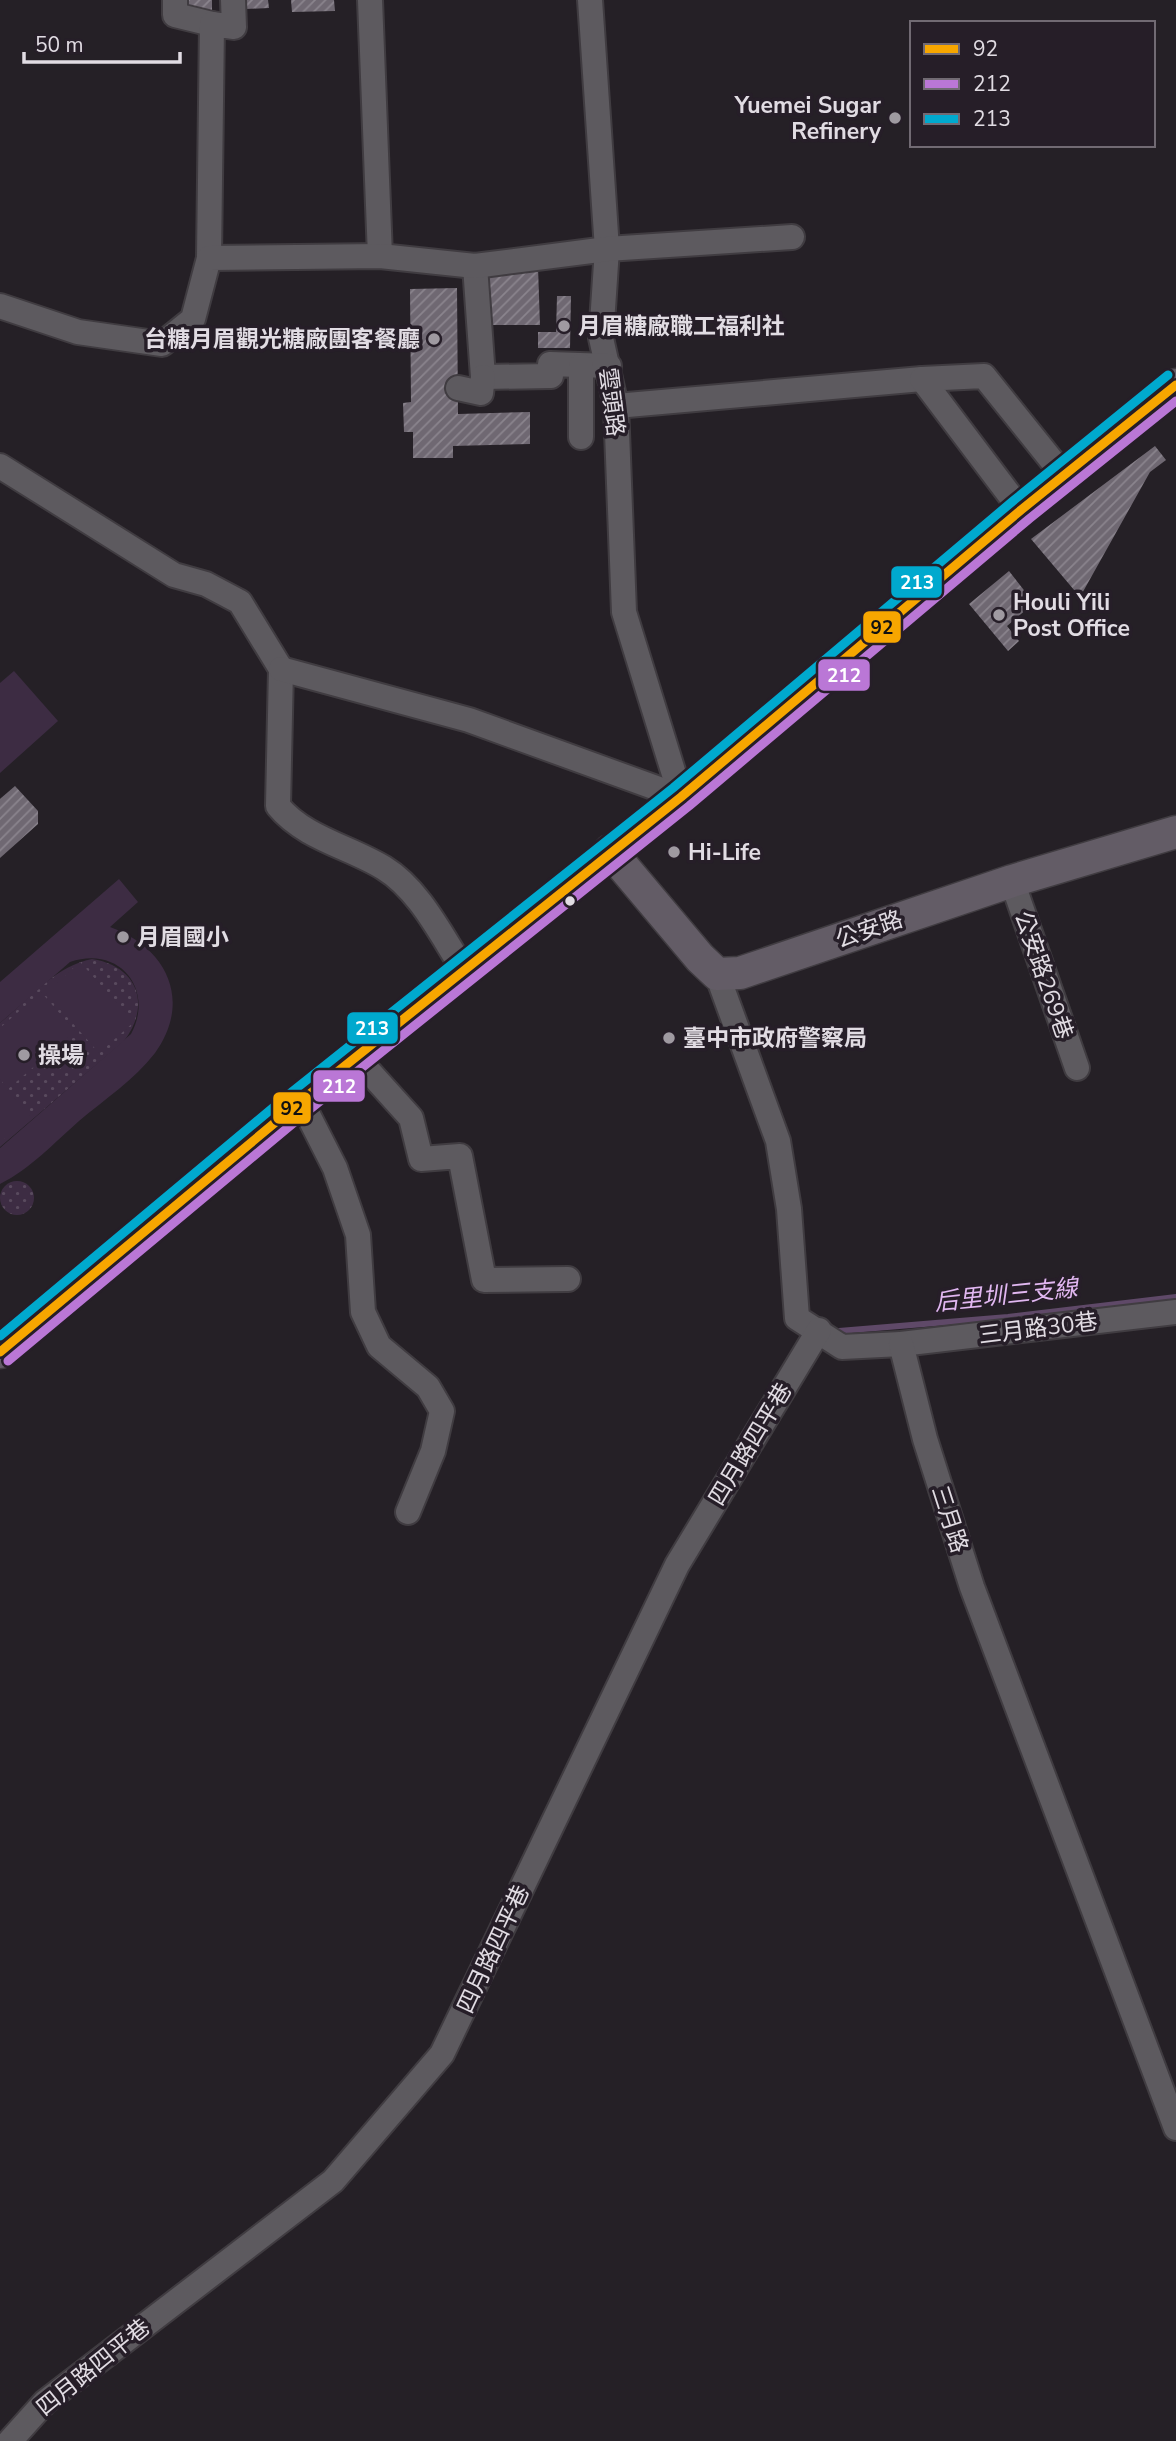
<svg xmlns="http://www.w3.org/2000/svg" width="1176" height="2441" font-family="'Nunito Sans','Noto Sans TC',sans-serif">
<defs>
<pattern id="grass-dots" width="8" height="8" patternUnits="userSpaceOnUse" patternTransform="scale(1.75)"><rect width="8" height="8" fill="#3d2c43"/><path d="M2 2h.1M6 6h.1" fill="none" stroke="#594a5e" stroke-width="1.8" stroke-linecap="round"/></pattern>
<pattern id="building-hatch" width="6" height="6" patternUnits="userSpaceOnUse" patternTransform="scale(1.75)"><rect width="6" height="6" fill="#6f6872"/><path d="M-1 1l2-2M0 6l6-6M5 7l2-2" fill="none" stroke="#8a848d"/></pattern>
</defs>
<rect width="100%" height="100%" fill="#252026"/>
<!-- grass -->
<g fill="url(#grass-dots)">
<path d="M92,959C137,966 152,1004 124,1041L0,1147V1023C28,1000 55,966 92,959Z"/>
<circle cx="17" cy="1198" r="17"/>
</g>
<!-- garden -->
<g fill="#3d2c43">
<polygon points="14,671 58,721 0,773 0,683"/>
<path d="M119,879L138,902L110,927C166,947 193,1000 155,1053C135,1079 104,1100 79,1121C54,1143 30,1169 0,1184V1148L131,1034C155,989 119,945 70,962L0,1023V982Z"/>
<polygon points="80,962 134,1022 99,1053 46,993"/>
<polygon points="41,992 75,1031 8,1089 0,1079 0,1028"/>
<polygon points="0,1082 30,1116 0,1143"/>
</g>
<g fill="none" stroke-linecap="round" stroke-linejoin="round">
<!-- stream -->
<polyline stroke="#5f4968" stroke-width="6" points="839,1331 1008,1317 1176,1297"/>
</g>
<!-- building -->
<g fill="url(#building-hatch)">
<polygon points="167,0 212,0 212,14"/>
<polygon points="225,0 268,0 269,8 225,10"/>
<polygon points="291,0 334,0 335,11 292,12"/>
<polygon points="483,266 538,267 540,325 485,325"/>
<polygon points="457,288 458,414 530,412 530,444 453,446 453,458 413,458 413,432 404,432 403,403 411,402 410,289"/>
<polygon points="557,296 571,296 570,348 538,348 538,332 556,332"/>
<polygon points="1155,446 1166,460 1150,472 1080,597 1031,539"/>
<polygon points="1009,571 1034,603 1007,626 1019,641 1008,651 969,604"/>
<polygon points="15,786 38,811 38,824 0,858 0,799"/>
</g>
<g fill="none" stroke-linecap="round" stroke-linejoin="round">
<defs>
<g id="minor">
<polyline points="175,0 175,15 212,24"/>
<polyline points="370,0 380,256"/>
<polyline points="590,0 607,249 601,338 616,406 624,612 681,797"/>
<polyline points="209,258 212,24 234,27 233,0"/>
<polyline points="475,266 483,377 551,376 550,364 609,366"/>
<polyline points="0,306 78,332 162,344 193,319 209,258 380,256 475,266 607,249 792,237"/>
<polyline points="581,366 581,437"/>
<polyline points="458,388 481,393 483,377"/>
<polyline points="616,406 922,379"/>
<path d="M0,466L174,575L206,584L240,602L281,669L278,806C304,838 350,847 384,868C420,890 442,937 464,970"/>
<polyline points="1021,510 922,379 984,376 1065,477"/>
<polyline points="281,669 469,720 681,797"/>
<polyline points="1012,881 1077,1068"/>
<polyline points="717,974 778,1141 789,1209 797,1318 842,1347 901,1344 1176,1312"/>
<polyline points="356,1057 411,1118 421,1159 460,1156 484,1280 568,1279"/>
<polyline points="301,1101 335,1168 358,1235 363,1312 379,1346 428,1387 442,1411 433,1451 408,1512"/>
<polyline points="901,1344 925,1439 972,1587 1176,2128"/>
<polyline points="10,2441 45,2402 333,2181 442,2054 677,1565 819,1330"/>
</g>
<g id="major">
<polyline points="610,851 700,958 717,974 740,973 1012,881 1176,832"/>
<polyline points="0,1352 301,1101 681,797 1021,510 1176,385"/>
</g>
</defs>
<!-- minor casing -->
<use href="#minor" stroke="#403c41" stroke-width="28"/>
<!-- major casing -->
<use href="#major" stroke="#403c41" stroke-width="35"/>
<!-- minor -->
<use href="#minor" stroke="#5d5a5f" stroke-width="24"/>
<!-- major -->
<use href="#major" stroke="#635c66" stroke-width="32"/>
<defs>
<polyline id="bus-1" points="0,1352 301,1101 681,797 1021,510 1176,385"/>
<polyline id="bus-2" points="8,1361 309,1110 689,806 1029,519 1176,401"/>
<polyline id="bus-3" points="0,1336 293,1091 673,788 1013,501 1168,375"/>
</defs>
<!-- bus-1 casing -->
<use href="#bus-1" stroke="#261e28" stroke-width="14"/>
<!-- bus-2 casing -->
<use href="#bus-2" stroke="#261e28" stroke-width="14"/>
<!-- bus-3 casing -->
<use href="#bus-3" stroke="#261e28" stroke-width="14"/>
<!-- bus-1 -->
<use href="#bus-1" stroke="#f7a600" stroke-width="9"/>
<!-- bus-2 -->
<use href="#bus-2" stroke="#ba77d6" stroke-width="9"/>
<!-- bus-3 -->
<use href="#bus-3" stroke="#00a9ce" stroke-width="9"/>
</g>
<!-- markers -->
<g fill="#9f9aa1" stroke="#261e28" stroke-width="2.5">
<circle cx="895" cy="118" r="7"/>
<circle cx="564" cy="326" r="7"/>
<circle cx="434" cy="339" r="7"/>
<circle cx="999" cy="615" r="7"/>
<circle cx="674" cy="852" r="7"/>
<circle cx="123" cy="937" r="7"/>
<circle cx="669" cy="1038" r="7"/>
<circle cx="24" cy="1055" r="7"/>
</g>
<circle fill="#e1dce3" stroke="#261e28" stroke-width="2.5" cx="570" cy="901" r="6"/>
<g text-anchor="middle" stroke-width="7" stroke-linejoin="round" paint-order="stroke">
<!-- poi labels -->
<g font-size="23" font-weight="bold" fill="#e1dce3" stroke="#261e28" text-anchor="start">
<text x="881" y="113" text-anchor="end">Yuemei Sugar<tspan x="881" dy="26">Refinery</tspan></text>
<text x="578" y="334">月眉糖廠職工福利社</text>
<text x="420" y="347" text-anchor="end">台糖月眉觀光糖廠團客餐廳</text>
<text x="1013" y="610">Houli Yili<tspan x="1013" dy="26">Post Office</tspan></text>
<text x="688" y="860">Hi-Life</text>
<text x="137" y="945">月眉國小</text>
<text x="683" y="1046">臺中市政府警察局</text>
<text x="38" y="1063">操場</text>
</g>
<!-- street labels -->
<g font-size="23" fill="#e1dce3" stroke="#261e28">
<text transform="translate(612 402) rotate(83)" y="8">雲頭路</text>
<text transform="translate(869 929) rotate(-19)" y="8">公安路</text>
<text transform="translate(1044 975) rotate(71)" y="8">公安路269巷</text>
<text transform="translate(1038 1328) rotate(-7)" y="8">三月路30巷</text>
<text transform="translate(750 1444) rotate(-59)" y="8">四月路四平巷</text>
<text transform="translate(950 1519) rotate(72)" y="8">三月路</text>
<text transform="translate(493 1949) rotate(-65)" y="8">四月路四平巷</text>
<text transform="translate(93 2367) rotate(-39)" y="8">四月路四平巷</text>
</g>
<!-- water labels -->
<g font-size="24" font-style="italic" fill="#e1b7f1" stroke="#261e28">
<text transform="translate(1006 1295) rotate(-6)" y="8">后里圳三支線</text>
</g>
</g>
<g stroke="#261e28" stroke-width="2.5">
<rect x="890" y="565" width="53" height="34" rx="7" fill="#00a9ce"/>
<rect x="862" y="610" width="40" height="34" rx="7" fill="#f7a600"/>
<rect x="817" y="658" width="54" height="34" rx="7" fill="#ba77d6"/>
<rect x="346" y="1011" width="53" height="34" rx="7" fill="#00a9ce"/>
<rect x="312" y="1069" width="54" height="34" rx="7" fill="#ba77d6"/>
<rect x="272" y="1091" width="40" height="34" rx="7" fill="#f7a600"/>
</g>
<g font-size="19" text-anchor="middle" font-weight="bold" fill="#fff">
<text x="917" y="589">213</text>
<text x="844" y="682">212</text>
<text x="372" y="1035">213</text>
<text x="339" y="1093">212</text>
</g>
<g font-size="19" text-anchor="middle" font-weight="bold" fill="#111">
<text x="882" y="634">92</text>
<text x="292" y="1115">92</text>
</g>
<!-- legend -->
<rect x="910" y="21" width="245" height="126" fill="#261e28" stroke="#716a73" stroke-width="2"/>
<rect x="924" y="44" width="35" height="10" fill="#f7a600" stroke="#716a73" stroke-width="2"/>
<text x="973" y="56" font-size="21" fill="#e1dce3">92</text>
<rect x="924" y="79" width="35" height="10" fill="#ba77d6" stroke="#716a73" stroke-width="2"/>
<text x="973" y="91" font-size="21" fill="#e1dce3">212</text>
<rect x="924" y="114" width="35" height="10" fill="#00a9ce" stroke="#716a73" stroke-width="2"/>
<text x="973" y="126" font-size="21" fill="#e1dce3">213</text>
<!-- scale -->
<path d="M24 52v10h156v-10" fill="none" stroke="#e1dce3" stroke-width="3.5"/>
<text x="35" y="52" font-size="21" fill="#e1dce3" stroke="#261e28" stroke-width="5" paint-order="stroke">50 m</text>
</svg>
